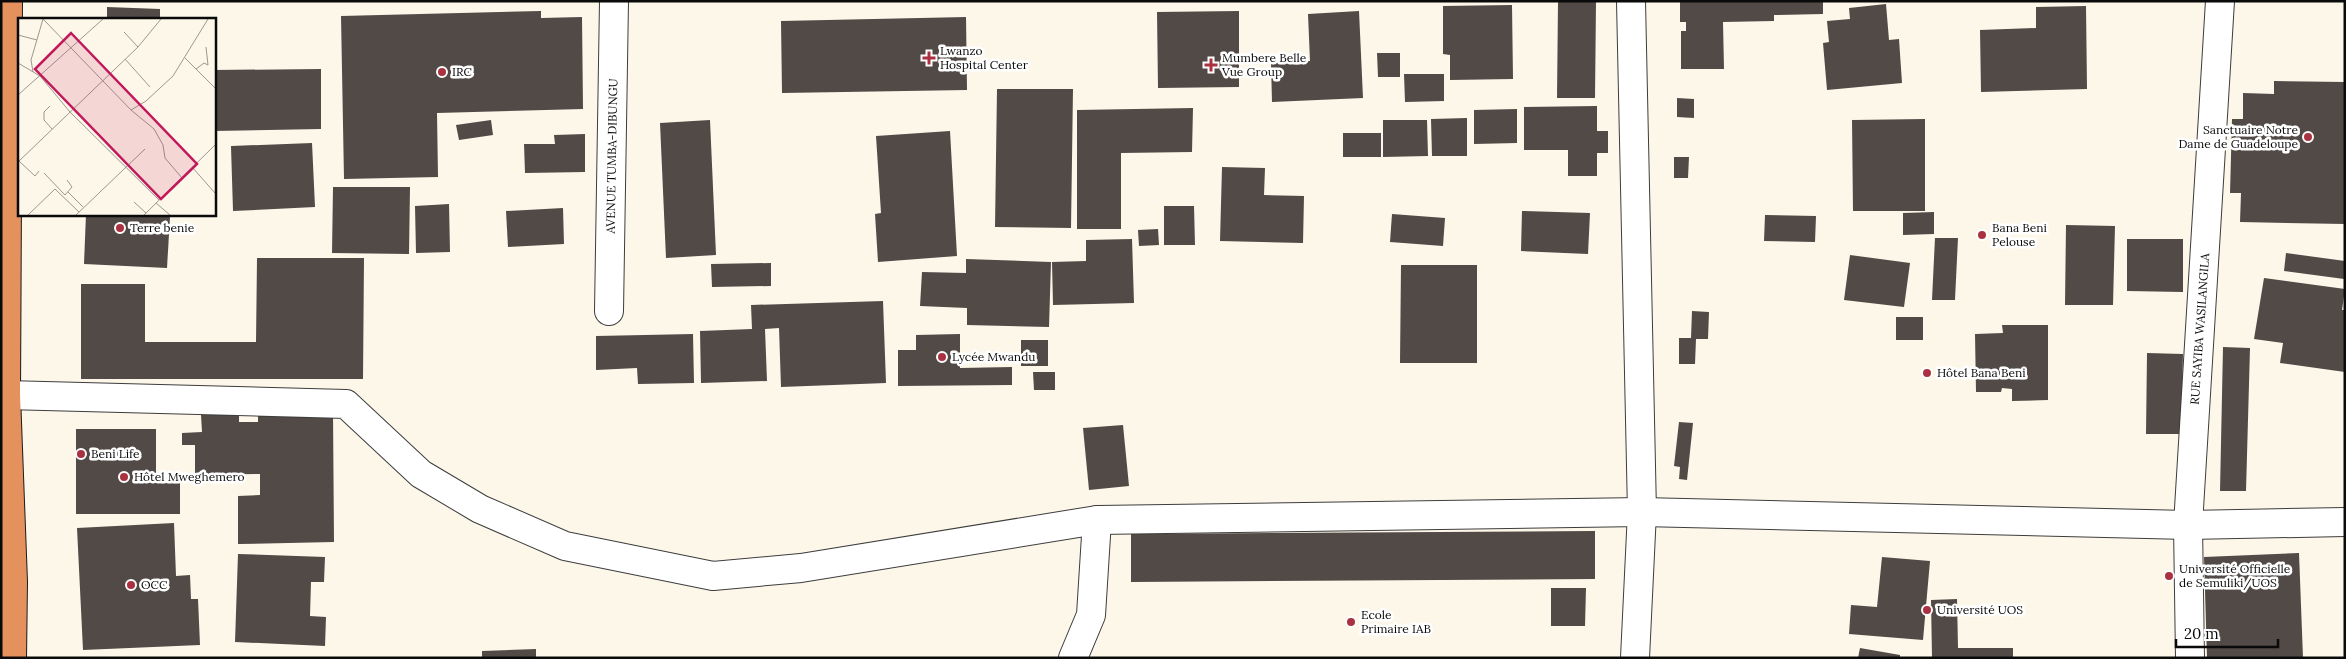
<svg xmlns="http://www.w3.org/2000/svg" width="2346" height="659" font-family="Lora,serif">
<rect width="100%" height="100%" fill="#fdf7e9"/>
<!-- building -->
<g fill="#514a47">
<polygon points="1558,1 1596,1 1595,98 1557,98"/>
<polygon points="1680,1 1823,1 1823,14 1774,15 1774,21 1723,22 1724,69 1681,69 1681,31 1686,31 1686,22 1680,22"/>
<polygon points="1886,4 1889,40 1899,39 1902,83 1827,90 1823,43 1829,42 1827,21 1850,19 1849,8"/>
<polygon points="1512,5 1513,79 1450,80 1450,55 1443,54 1443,6"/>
<polygon points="2086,6 2087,89 1981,92 1980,30 2036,28 2036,7"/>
<polygon points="107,7 160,9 160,19 107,19"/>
<polygon points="541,11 541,18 582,17 583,109 437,113 438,177 344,179 341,16"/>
<polygon points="1239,11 1239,87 1158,88 1157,12"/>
<polygon points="1359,11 1363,98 1272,102 1271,63 1310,61 1308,14"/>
<polygon points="966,17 967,90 782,93 781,21"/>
<polygon points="1377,53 1400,53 1400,77 1378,77"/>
<polygon points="321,69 321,129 214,131 214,70"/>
<polygon points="1404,74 1444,74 1444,101 1405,102"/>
<polygon points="2274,81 2345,82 2345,224 2240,222 2241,193 2230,193 2232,119 2243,119 2243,93 2274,94"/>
<polygon points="997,89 1073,89 1071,228 995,227"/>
<polygon points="1677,98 1694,99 1694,118 1677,117"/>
<polygon points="1597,106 1597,131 1608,131 1608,153 1597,153 1597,176 1568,176 1568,150 1524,150 1524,107"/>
<polygon points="1193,108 1192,152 1121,153 1121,229 1077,229 1077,110"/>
<polygon points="1517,109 1517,143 1474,144 1474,110"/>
<polygon points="1467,118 1467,156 1432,156 1431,119"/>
<polygon points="1925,119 1925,211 1853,211 1852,120"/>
<polygon points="491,120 493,135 459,140 456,125"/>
<polygon points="710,120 716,255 666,258 660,123"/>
<polygon points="1383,120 1427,120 1428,156 1383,157"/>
<polygon points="950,131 957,256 878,262 875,214 881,213 876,136"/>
<rect x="1343" y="133" width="38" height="24"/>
<polygon points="585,134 585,172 525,173 524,144 555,144 554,135"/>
<polygon points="312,143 315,207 233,211 231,146"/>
<polygon points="1674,157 1689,157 1688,178 1674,178"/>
<polygon points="1222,167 1265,168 1264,195 1304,196 1303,243 1220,241"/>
<polygon points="333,187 410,187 409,254 332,253"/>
<polygon points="449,204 450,252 416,253 415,206"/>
<polygon points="1164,206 1194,206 1195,245 1164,245"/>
<polygon points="563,208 564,244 508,247 506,211"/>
<polygon points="1522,211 1590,213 1588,254 1521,251"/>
<polygon points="1934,212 1934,234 1903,235 1903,213"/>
<polygon points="86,214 170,217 167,268 84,264"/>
<polygon points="1392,214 1445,218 1443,246 1390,242"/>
<polygon points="1765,215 1816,216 1815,242 1764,241"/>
<polygon points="2066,225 2115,226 2113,305 2065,305"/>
<polygon points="1158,229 1159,245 1139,246 1138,230"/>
<polygon points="1935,238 1958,238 1955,300 1932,300"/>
<polygon points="1132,239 1134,303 1053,305 1052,262 1086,261 1086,240"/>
<polygon points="2127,239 2183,239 2183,292 2127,291"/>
<polygon points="2286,253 2345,261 2344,279 2284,271"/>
<polygon points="1850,255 1910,263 1904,307 1844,300"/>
<polygon points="257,258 364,258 363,379 81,379 81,284 145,284 145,342 256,342"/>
<polygon points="966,259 1051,262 1049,327 967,325 967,308 920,306 922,272 966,273"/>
<polygon points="771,263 771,286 712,287 711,264"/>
<polygon points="1401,265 1477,265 1477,363 1400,363"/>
<polygon points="2264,278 2345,289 2342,310 2345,310 2345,372 2280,363 2283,343 2254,339"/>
<polygon points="883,301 886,383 781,387 779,328 765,329 767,381 701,383 700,331 752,329 751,305"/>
<polygon points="1692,311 1709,312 1708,339 1696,339 1695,364 1679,364 1679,338 1691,338"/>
<rect x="1896" y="317" width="27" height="23"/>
<polygon points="2002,325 2048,325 2048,400 2012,401 2012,389 2002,388 2001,392 1976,392 1975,334 2003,333"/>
<polygon points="693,334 694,383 638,384 637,368 596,370 596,336"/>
<polygon points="960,334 960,368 1012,367 1012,385 898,386 898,350 916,350 916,335"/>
<rect x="1021" y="340" width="27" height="26"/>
<polygon points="2223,347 2250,348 2246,491 2220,491"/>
<polygon points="2147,353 2183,354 2181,434 2146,434"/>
<polygon points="1033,372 1055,372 1055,390 1034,390"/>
<polygon points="333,411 334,542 238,544 238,496 260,495 260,474 195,475 195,445 182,445 182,433 202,432 201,415 239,414 239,422 258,422 258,412"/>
<polygon points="1679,422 1693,423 1687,480 1679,479 1680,467 1674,466"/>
<polygon points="1123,425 1129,486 1089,490 1083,428"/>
<polygon points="76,429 156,429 156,483 180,482 180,514 76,514"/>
<polygon points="174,523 176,576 190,575 191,599 198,599 200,645 83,650 77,528"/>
<polygon points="1595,531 1595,579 1131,582 1131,534"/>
<polygon points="2299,553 2303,658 2207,658 2204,557"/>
<polygon points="238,554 325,557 324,582 311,582 310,616 326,617 325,646 235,642"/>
<polygon points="1882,557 1930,561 1923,640 1849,634 1851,605 1877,607"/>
<polygon points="1551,588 1586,588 1585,626 1551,626"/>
<polygon points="1957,599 1958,648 2013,648 2013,658 1932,658 1931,600"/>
<polygon points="1860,648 1900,655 1900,658 1858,658"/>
<polygon points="536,649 536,658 482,658 482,651"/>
</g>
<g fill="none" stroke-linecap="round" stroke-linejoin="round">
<defs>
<g id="minor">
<polyline points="1631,1 1642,512 1635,658"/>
<polyline points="609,311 614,1"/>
<polyline points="6,395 346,404 421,474 480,509 565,546 713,576 801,568 1097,520 1642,512 2188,525 2345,522"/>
<polyline points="1073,658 1091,615 1097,520"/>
<polyline points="2190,658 2188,525 2220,1"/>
</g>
<polyline id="highway" points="8,1 6,395 13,582 12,658"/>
</defs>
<!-- minor casing -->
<use href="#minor" stroke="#3d3d3d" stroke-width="30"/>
<!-- highway casing -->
<use href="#highway" stroke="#1b1b1b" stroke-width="30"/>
<!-- minor -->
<use href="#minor" stroke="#fff" stroke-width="28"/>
<!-- highway -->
<use href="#highway" stroke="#e5915e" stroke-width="28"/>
</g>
<!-- markers -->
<g fill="#aa3140" stroke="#fff" stroke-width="2">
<path d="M926.5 50.5h5v5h5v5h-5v5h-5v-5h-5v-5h5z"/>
<path d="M1208.5 57.5h5v5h5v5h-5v5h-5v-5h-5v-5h5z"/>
<circle cx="442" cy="72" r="5"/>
<circle cx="2308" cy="137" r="5"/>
<circle cx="120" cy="228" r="5"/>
<circle cx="1982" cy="235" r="5"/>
<circle cx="942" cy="357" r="5"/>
<circle cx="1927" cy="373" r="5"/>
<circle cx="81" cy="454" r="5"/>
<circle cx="124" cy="477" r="5"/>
<circle cx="2169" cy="576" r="5"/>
<circle cx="131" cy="585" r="5"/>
<circle cx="1927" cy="610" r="5"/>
<circle cx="1351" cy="622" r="5"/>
</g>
<g text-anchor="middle" stroke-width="5" stroke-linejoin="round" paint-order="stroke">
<!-- poi labels -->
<g font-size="12" fill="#0a0a0a" stroke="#fff" text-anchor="start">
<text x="940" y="55">Lwanzo<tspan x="940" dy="14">Hospital Center</tspan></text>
<text x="1222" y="62">Mumbere Belle<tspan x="1222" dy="14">Vue Group</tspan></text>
<text x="452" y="76">IRC</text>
<text x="2298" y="134" text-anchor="end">Sanctuaire Notre<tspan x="2298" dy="14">Dame de Guadeloupe</tspan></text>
<text x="130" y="232">Terre benie</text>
<text x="1992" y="232">Bana Beni<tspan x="1992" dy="14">Pelouse</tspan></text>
<text x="952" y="361">Lycée Mwandu</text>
<text x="1937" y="377">Hôtel Bana Beni</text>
<text x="91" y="458">Beni Life</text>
<text x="134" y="481">Hôtel Mweghemero</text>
<text x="2179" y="573">Université Officielle<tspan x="2179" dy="14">de Semuliki/UOS</tspan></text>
<text x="141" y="589">OCC</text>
<text x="1937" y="614">Université UOS</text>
<text x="1361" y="619">Ecole<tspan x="1361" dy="14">Primaire IAB</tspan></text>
</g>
<!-- street labels -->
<g font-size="12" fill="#0a0a0a" stroke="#fff">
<text transform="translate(612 156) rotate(-89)" y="4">AVENUE TUMBA-DIBUNGU</text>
<text transform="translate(2200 329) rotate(-86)" y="4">RUE SAYIBA WASILANGILA</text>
</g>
</g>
<!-- overview -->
<g transform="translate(18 18)">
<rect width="198" height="198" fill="#fdf7e9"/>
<path fill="none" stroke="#9c9890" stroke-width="1" d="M25,1L113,92L136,111L145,127L147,140L164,160M106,14L120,29M0,17L19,22M167,40L197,70M107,41L132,69M0,45L22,58L52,94L141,182M178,51L186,45L190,47L188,29M15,54L13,42L25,1M0,77L85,1M32,88L26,94V102L34,111M113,92L128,83L155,58L190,1M1,143L17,158L21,153M0,144L120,29L143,1M174,149L197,175M26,155L47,177L54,169L49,162M50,174L65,189M116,184L128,195M138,185L152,197M10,197L37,171L61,194M58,197L127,131M126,197L197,127"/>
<path fill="#c2185b" fill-opacity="0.15" stroke="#c2185b" stroke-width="2.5" d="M53,15L179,146L143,181L17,51Z"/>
<rect width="198" height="198" fill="none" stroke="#0a0a0a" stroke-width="2.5"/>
</g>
<!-- border -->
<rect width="2346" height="659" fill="none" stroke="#0a0a0a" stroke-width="5"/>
<!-- scale -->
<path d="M2176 639v8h102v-8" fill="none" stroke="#0a0a0a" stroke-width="2.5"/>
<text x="2184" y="639" font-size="15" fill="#0a0a0a" stroke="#ffffff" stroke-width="4" paint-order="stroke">20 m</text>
</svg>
